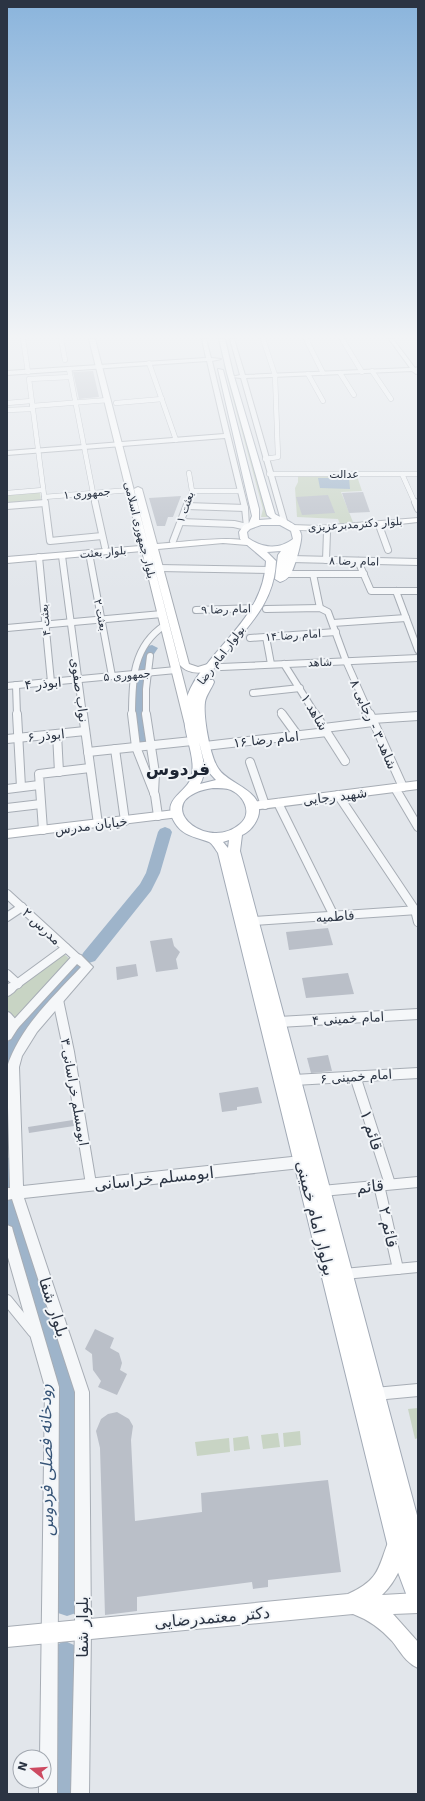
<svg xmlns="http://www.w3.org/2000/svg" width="425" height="1801" font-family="'DejaVu Sans','Noto Sans Arabic',sans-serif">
<rect width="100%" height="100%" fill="#e2e6eb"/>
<!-- green -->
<g fill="#c8d4c4">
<polygon points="223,363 228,372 268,517 261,517 263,509"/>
<polygon points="298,476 357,476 362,491 341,492 353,522 340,524 338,519 297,517 295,488 298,482"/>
<polygon points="40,492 41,501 7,504 7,495"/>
<polygon points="64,954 72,961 14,1019 7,1012 7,995"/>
<polygon points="418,1408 418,1438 415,1439 408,1409"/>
<polygon points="300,1431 301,1445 284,1447 283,1433"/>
<polygon points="278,1433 280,1447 263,1449 261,1435"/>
<polygon points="248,1436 250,1449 234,1451 233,1438"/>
<polygon points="229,1438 230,1452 197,1456 195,1442"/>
</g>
<!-- water -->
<polygon fill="#9eb4ca" points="318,478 349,478 350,489 320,488"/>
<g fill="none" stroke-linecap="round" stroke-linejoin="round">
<!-- river -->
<g fill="#9eb4ca" fill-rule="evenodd">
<polygon points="152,557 157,560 170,604 168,606 160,606 158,604 147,560"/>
<polygon points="152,645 158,648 150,660 147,670 141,674 137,673 135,670 138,660 148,646"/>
<polygon points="140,673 146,677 144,704 147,744 146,747 136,747 135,744 132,704 134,677"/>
<polygon points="165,827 170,829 172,832 160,873 151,891 95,961 89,963 83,961 81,957 83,953 140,884 146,873 158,832 160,829"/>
<path d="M77,964L83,966L85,970L83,974L33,1030L20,1051L13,1068L7,1070C7,1062 5,1050 8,1042C16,1017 53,985 71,966Z"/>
<path d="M7,1157L14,1160C18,1169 18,1179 14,1188L7,1191Z"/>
<polygon points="9,1194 16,1197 19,1203 70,1359 77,1388 79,1417 79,1604 76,1613 67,1616 58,1613 55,1604 57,1417 55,1388 48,1359 7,1227 7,1195"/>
<polygon points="65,1641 74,1645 78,1654 77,1794 51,1794 52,1654 56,1645"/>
</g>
</g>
<!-- building -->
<g fill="#babfc8">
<polygon points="93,371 99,397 79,399 73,372"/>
<polygon points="363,492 370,512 349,513 342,493"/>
<polygon points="328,495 335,513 302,515 296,497"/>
<polygon points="181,496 173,517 168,517 165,526 157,526 149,498"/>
<polygon points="328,928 333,945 289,950 286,932"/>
<polygon points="172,938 174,946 180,952 176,959 178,969 156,972 150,941"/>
<polygon points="136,964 138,976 117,980 116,967"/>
<polygon points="348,973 354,994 306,998 302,978"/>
<polygon points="328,1055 332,1071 311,1073 307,1058"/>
<polygon points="258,1087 262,1103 237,1107 237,1110 222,1112 219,1093"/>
<polygon points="73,1120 74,1126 29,1133 28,1127"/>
<polygon points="95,1329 114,1338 110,1348 119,1353 122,1363 120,1370 127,1374 117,1395 98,1387 101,1381 93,1370 92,1354 85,1349"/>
<polygon points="117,1412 129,1419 133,1426 131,1440 135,1521 202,1512 201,1493 328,1480 341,1572 268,1580 268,1587 253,1589 252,1582 137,1597 137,1611 105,1615 100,1448 96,1431 101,1419 108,1414"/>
</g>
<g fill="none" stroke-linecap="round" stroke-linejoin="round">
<defs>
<g id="minor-far4">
<polyline points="23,339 28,372"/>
<polyline points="61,339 65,360"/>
<polyline points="263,339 275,375 278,457 265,459"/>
<polyline points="306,339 323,373"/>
<polyline points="342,339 362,372"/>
<polyline points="149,363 176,440"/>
<polyline points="69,369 95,503"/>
<polyline points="372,371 391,399"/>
<polyline points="340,373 354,395"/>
<polyline points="308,374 323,401"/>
<polyline points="7,403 31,401"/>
<polyline points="116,403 162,399"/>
<polyline points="32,406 108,400"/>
<polyline points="7,410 32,409"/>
<polyline points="269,474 418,474"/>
<polyline points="402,474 415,503"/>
<polyline points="192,491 241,491"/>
<polyline points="7,493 43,490"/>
<polyline points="44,497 130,490"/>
<polyline points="45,503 29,379 70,377"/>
<polyline points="188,503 192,491 189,473"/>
</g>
<g id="minor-far3">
<polyline points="45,502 50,541 102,536"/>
<polyline points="95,502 105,547"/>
<polyline points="415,502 418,509"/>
<polyline points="7,506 45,503"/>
<polyline points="187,506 245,508"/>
<polyline points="181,522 234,524 247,527"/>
<polyline points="380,528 388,550"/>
<polyline points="173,541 188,502"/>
<polyline points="89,553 112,676"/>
<polyline points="62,556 83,715"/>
<polyline points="39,557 51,682"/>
<polyline points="291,559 418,562"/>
<polyline points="326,560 327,532"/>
<polyline points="358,561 371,591 418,591"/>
<polyline points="159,568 272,570"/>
<polyline points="286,574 364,574"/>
<polyline points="313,574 320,608"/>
<polyline points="396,591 418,650"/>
<polyline points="266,609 320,608 328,612 346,661 370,715"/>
<polyline points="196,610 257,608"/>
<polyline points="333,623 406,618"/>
<polyline points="7,628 162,614"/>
<polyline points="266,637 271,664"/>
<polyline points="250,638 336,632"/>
<polyline points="284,664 316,715"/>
<polyline points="221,667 418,658"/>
<polyline points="16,685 17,715"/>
<polyline points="7,686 176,670"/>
<polyline points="253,693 300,688"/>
<polyline points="281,712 283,715"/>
<path d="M132,715C132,679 133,646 165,625"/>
<polyline points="146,715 146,689 150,656"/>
</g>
<g id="minor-far2">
<polyline points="17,714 21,787"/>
<polyline points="83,714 98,824"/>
<polyline points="132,714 136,747 155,795 158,816"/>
<polyline points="146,714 155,773 154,793"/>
<polyline points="282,714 298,736"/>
<polyline points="315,714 345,761"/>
<polyline points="370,714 403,787"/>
<polyline points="372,719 418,716"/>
<polyline points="324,728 373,722"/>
<polyline points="57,734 59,772"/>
<polyline points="7,739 85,731"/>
<polyline points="205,746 327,732"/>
<polyline points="115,749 125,821"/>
<polyline points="88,752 192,741"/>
<polyline points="250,762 265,805"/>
<polyline points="395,788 418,827"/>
<polyline points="7,789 39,785"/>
<polyline points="338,795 415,910 418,922"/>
<polyline points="278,803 334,916"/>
<polyline points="7,808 41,804"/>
<polyline points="43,830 39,774 90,768"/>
<polyline points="7,894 77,958"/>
<polyline points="7,917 22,907"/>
<polyline points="7,974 18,984"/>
<polyline points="10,989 66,948"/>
</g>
<g id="minor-far1">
<polyline points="7,991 11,988"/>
<polyline points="58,1000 69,1052 91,1184"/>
<polyline points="7,1017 14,1025"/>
<polyline points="279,1022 418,1014"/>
<polyline points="355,1076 390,1184"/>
<polyline points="294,1080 418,1073"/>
<polyline points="379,1185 398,1269"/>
<polyline points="322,1191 418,1182"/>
<polyline points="344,1274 418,1267"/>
<polyline points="7,1300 33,1332"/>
</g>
<polyline id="minor" points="375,1394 418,1390"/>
<g id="tertiary">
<polygon points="202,339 206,339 211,358 221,359 212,361 248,508 249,528 244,527 242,508 225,438 7,455 7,451 224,434 207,361 7,375 7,371 206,358"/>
<polygon points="230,339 234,339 245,375 410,368 389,339 393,339 415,368 418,367 418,373 416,374 412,371 246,378 288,524 287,525 282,524 241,378 232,377 240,375"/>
<polygon points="418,906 418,914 253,925 249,924 248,921 249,918 253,917"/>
<path d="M77,954L81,955L93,967L37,1032L22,1056L19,1067L23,1186L301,1156L305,1158L307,1162L305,1166L301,1168L24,1198L89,1392L91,1629L89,1794H71L75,1629V1392L12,1199L7,1200V1188H10L7,1067C20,1027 53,997 81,967L77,964L18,1028L11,1039L7,1041V1027L73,955Z"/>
<polygon points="7,1225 12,1227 13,1231 59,1387 57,1794 39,1794 39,1781 44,1781 44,1757 40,1757 45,1387 7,1254"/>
</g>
<g id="secondary">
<path d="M89,339H95L148,545L134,489L138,487L142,489L157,544C174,543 240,534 251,543L247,545L223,543L158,549L189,664L198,667L211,663L216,666C207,675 188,675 180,665L150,550L194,721L193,723H185L184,721L142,551L7,563V557L140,546Z"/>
<path d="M418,518V522C399,524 298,536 288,527L292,525L319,526Z"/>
<polygon points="418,781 418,789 253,810 248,806 253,802"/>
<polygon points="175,810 181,814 179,817 7,838 7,830"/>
<path d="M397,1535L404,1537C411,1554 395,1583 382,1595L418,1593V1613L393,1614L418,1642V1668C406,1663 400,1651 392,1641C381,1629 369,1620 353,1614L7,1647V1627L348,1594C381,1579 378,1567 390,1537Z"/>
</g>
<path id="primary" d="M219,339H225L233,373L275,514C283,519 299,524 301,534C303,539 294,570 290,575C287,579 284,581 280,582L275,579L278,555L281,551L267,552L276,561C274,614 232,638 206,680H213L214,682C212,688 206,695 205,702C203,716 210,756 218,768C228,785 266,790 258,817C255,825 249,832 242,835L240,851L418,1519V1611L411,1607L387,1543L218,853C216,850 212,843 209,842C196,837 183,836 175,823C159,797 189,794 192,774C196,750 177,726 187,697C191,685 199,673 207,664C233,631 264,606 266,561L240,539L239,532L244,525L249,523L252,516L218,369L223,370L259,509V520L272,519L267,515L227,373ZM261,525H280L291,531L293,539C279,550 262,548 248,538L247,532L250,529ZM199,742L206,769L216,780L200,784C208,771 202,756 199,742ZM213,788C219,788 226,788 231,790C244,796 253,813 240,824C209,851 158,810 195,793C201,790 207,789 213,788ZM229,840L228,848L223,842Z"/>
</defs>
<!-- minor-far4 casing -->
<use href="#minor-far4" stroke="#a7adb5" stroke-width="5.5"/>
<!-- minor-far3 casing -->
<use href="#minor-far3" stroke="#a7adb5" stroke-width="8"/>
<!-- minor-far2 casing -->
<use href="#minor-far2" stroke="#a7adb5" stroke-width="10"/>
<!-- minor-far1 casing -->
<use href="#minor-far1" stroke="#a7adb5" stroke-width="12"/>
<!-- minor casing -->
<use href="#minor" stroke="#a7adb5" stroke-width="14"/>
<!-- tertiary casing -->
<use href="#tertiary" stroke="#a7adb5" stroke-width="2"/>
<!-- secondary casing -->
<use href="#secondary" stroke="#a7adb5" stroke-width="2"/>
<!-- primary casing -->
<use href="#primary" stroke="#a2aab6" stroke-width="2"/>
<!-- minor-far4 -->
<use href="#minor-far4" stroke="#f5f7f9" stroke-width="4.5"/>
<!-- minor-far3 -->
<use href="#minor-far3" stroke="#f5f7f9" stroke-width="6"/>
<!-- minor-far2 -->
<use href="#minor-far2" stroke="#f5f7f9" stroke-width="8"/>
<!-- minor-far1 -->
<use href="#minor-far1" stroke="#f5f7f9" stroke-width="10"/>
<!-- minor -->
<use href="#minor" stroke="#f5f7f9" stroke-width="12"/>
<!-- tertiary -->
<use href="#tertiary" fill="#f5f7f9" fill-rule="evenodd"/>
<!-- secondary -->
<use href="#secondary" fill="#fff" fill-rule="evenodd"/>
<!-- primary -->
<use href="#primary" fill="#fff" fill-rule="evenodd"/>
</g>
<!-- sky -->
<linearGradient id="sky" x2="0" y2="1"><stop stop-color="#8ab4dc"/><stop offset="0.57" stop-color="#f2f4f6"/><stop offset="1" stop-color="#f2f4f6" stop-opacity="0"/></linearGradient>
<rect width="425" height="591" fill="url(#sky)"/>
<g text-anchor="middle" stroke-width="4" stroke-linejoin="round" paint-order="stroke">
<!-- far-street labels -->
<g font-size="11" fill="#2b3443" stroke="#f2f5f8">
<text x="344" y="478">عدالت</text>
<text transform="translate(87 493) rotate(-5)" y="4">جمهوری ۱</text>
<text transform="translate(185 507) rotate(-71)" y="4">بعثت ۱</text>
<text transform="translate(355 524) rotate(-4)" y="4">بلوار دکترمدبرعزیزی</text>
<text transform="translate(140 530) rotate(76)" y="4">بلوار جمهوری اسلامی</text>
<text transform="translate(103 552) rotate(-5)" y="4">بلوار بعثت</text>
<text transform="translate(354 561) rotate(1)" y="4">امام رضا ۸</text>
<text transform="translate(226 609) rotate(-2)" y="4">امام رضا ۹</text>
<text transform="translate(101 615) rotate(79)" y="4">بعثت ۲</text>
<text transform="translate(45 620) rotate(-95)" y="4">بعثت ۴</text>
<text transform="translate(293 635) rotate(-4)" y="4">امام رضا ۱۴</text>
<text transform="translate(221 655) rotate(-53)" y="4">بولوار امام رضا</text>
<text transform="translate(320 662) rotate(-2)" y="4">شاهد</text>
<text transform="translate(127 675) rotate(-5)" y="4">جمهوری ۵</text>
</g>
<!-- street labels -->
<g font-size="13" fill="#2b3443" stroke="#f2f5f8">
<text transform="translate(43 683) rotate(-5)" y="5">ابوذر ۴</text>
<text transform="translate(80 690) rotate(82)" y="5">نواب صفوی</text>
<text transform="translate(315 712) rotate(59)" y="5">شاهد ۱</text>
<text transform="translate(374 724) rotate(66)" y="5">شاهد ۳ - رجایی ۸</text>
<text transform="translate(46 735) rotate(-6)" y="5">ابوذر ۶</text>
<text transform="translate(266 739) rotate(-6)" y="5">امام رضا ۱۶</text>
<text transform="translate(335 796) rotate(-7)" y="5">شهید رجایی</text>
<text transform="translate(91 825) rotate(-7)" y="5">خیابان مدرس</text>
<text transform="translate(335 916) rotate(-4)" y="5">فاطمیه</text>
<text transform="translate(42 926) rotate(43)" y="5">مدرس ۲</text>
<text transform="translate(348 1018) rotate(-3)" y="5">امام خمینی ۴</text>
<text transform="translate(356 1076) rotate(-4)" y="5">امام خمینی ۶</text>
<text transform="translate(75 1092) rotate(80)" y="5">ابومسلم خراسانی ۳</text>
</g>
<!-- near-street labels -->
<g font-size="16" fill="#2b3443" stroke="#f2f5f8">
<text transform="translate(372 1130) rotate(72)" y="6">قائم ۱</text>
<text transform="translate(154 1178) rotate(-6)" y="6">ابومسلم خراسانی</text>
<text transform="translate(370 1186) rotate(-6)" y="6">قائم</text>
<text transform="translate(316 1218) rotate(76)" y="6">بولوار امام خمینی</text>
<text transform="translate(389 1227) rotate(78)" y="6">قائم ۲</text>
<text transform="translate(54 1307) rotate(72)" y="6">بلوار شفا</text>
<text transform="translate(212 1617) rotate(-5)" y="6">دکتر معتمد‌رضایی</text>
<text transform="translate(82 1627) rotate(-90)" y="6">بلوار شفا</text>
</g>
<!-- district labels -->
<g font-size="17" font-weight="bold" fill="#1d2533" stroke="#f2f5f8">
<text x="178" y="775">فردوس</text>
</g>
<!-- near-water labels -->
<g font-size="17" font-style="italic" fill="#355376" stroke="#f2f5f8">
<text transform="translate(46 1460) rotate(-91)" y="6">رودخانه فصلی فردوس</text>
</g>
</g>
<!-- border -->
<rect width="425" height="1801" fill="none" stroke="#2b3443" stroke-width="16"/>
<!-- north arrow -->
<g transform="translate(32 1769) rotate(287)"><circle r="19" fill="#f2f5f8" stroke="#a2a8b0"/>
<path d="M0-3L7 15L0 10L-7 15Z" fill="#cd4a61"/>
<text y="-6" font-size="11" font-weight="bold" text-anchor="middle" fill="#2b3443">N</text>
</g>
</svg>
